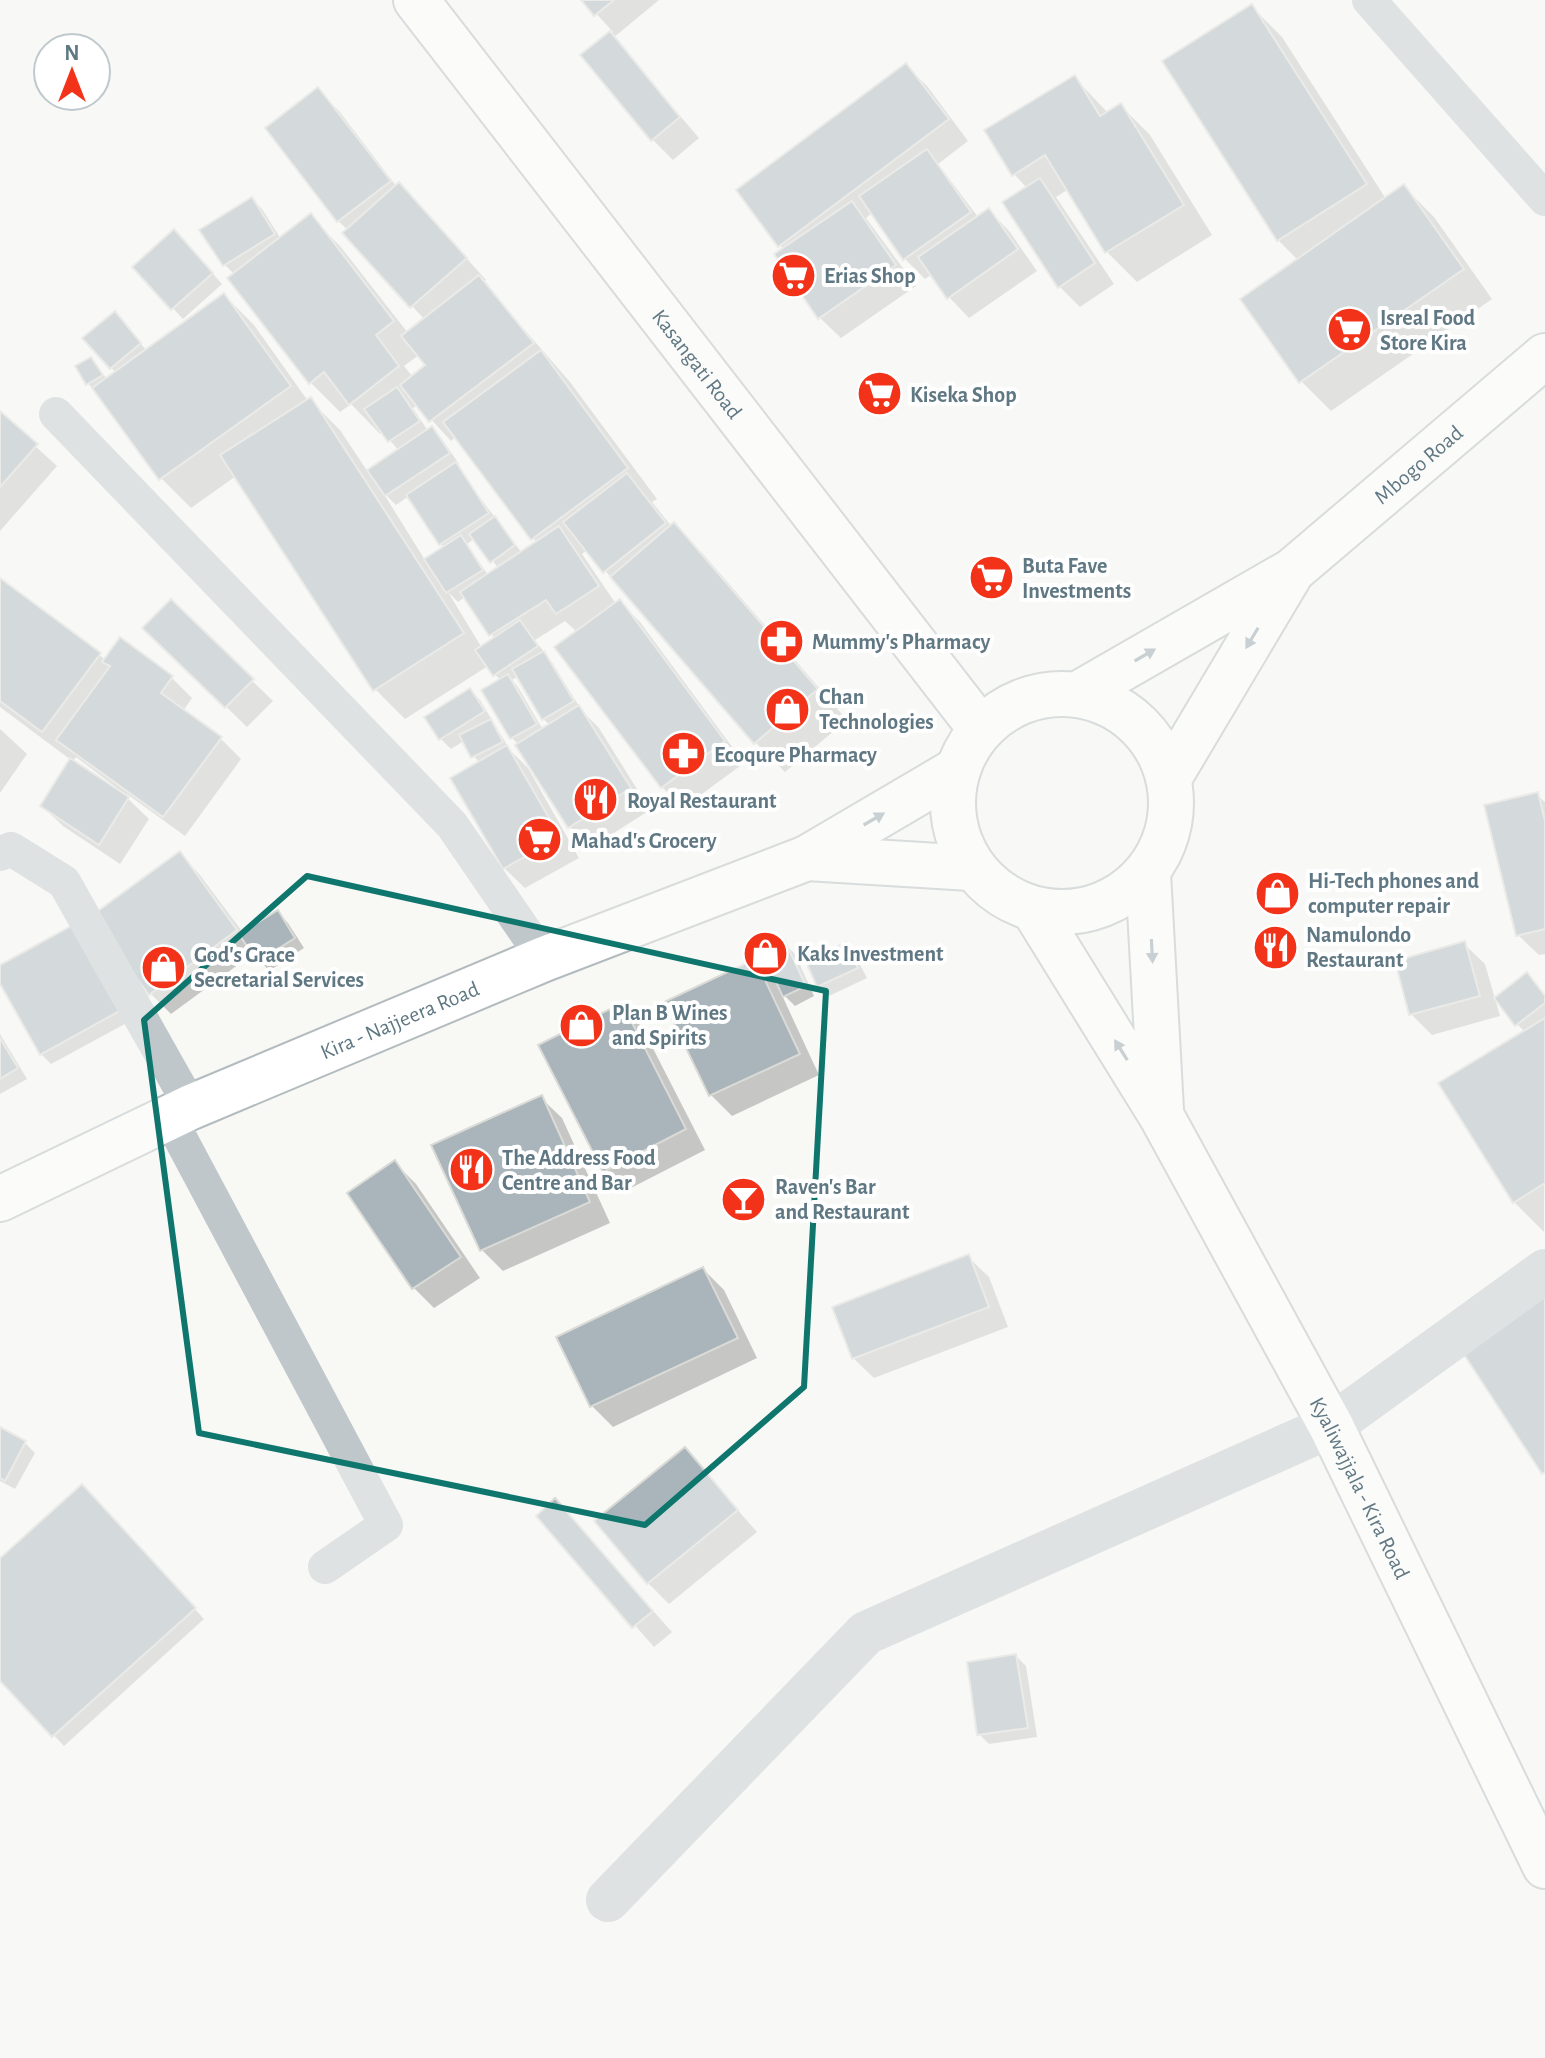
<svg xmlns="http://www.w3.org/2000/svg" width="1545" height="2058" font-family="'Alegreya Sans',sans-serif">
<rect width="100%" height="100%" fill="#f8f8f5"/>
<!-- shadow -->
<g fill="#0003" fill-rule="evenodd">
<polygon points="584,0 659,0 613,38 699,138 673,160 652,139 582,56 613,32"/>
<polygon points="1252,7 1282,37 1386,199 1404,187 1434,217 1492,299 1331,411 1301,381 1298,260 1278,240"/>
<polygon points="906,66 927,86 968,141 938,164 978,217 989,210 1009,231 1037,271 969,318 949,297 932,274 925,279 905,259 873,212 866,218 916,286 841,338 820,318 784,250 738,190"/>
<polygon points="1074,77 1108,113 1120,105 1150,135 1212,235 1137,282 1107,252 1067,190 1056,197 1114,284 1080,307 1060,287 1027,188 1014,174"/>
<path d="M318,90L339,111L397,187L420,206L486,280L483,282L570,382L657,499L652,502L672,527L674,525L704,555L847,720L785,772L756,743L587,550L582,554L616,604L619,601L640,622L744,763L683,808L662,787L577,632L565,621L535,640L553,664L582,711L599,728L650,810L590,848L570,827L519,745L512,738L501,681L488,666L405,719L375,689L236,476L191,508L161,478L88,383L91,359L107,379L116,373L85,338L124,324L147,351L224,295L254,325L308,401L310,400L340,430L368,472L399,451L383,432L380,434L351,404L340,412L310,382L235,275L224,264L252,199L262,209L281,239L310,216L340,246L408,333L425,320L345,233L348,230L338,221ZM419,355L427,366L413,377L404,366ZM418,405L451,441L457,436L537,543L522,553L456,466L459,464L442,439L432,429L428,431L413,408ZM382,491L396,505L409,496L444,548L425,560ZM475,538L499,569L488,575L467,544ZM448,592L458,602L465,597L495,639L482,648ZM518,676L543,719L550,725L543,730L518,687L512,680Z"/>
<polygon points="184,241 222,284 183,319 135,267"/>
<polygon points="0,414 57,466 0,531"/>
<path d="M0,581L106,660L120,640L172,678L192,698L183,711L221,739L241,759L185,836L127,794L125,796L149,819L120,864L63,826L42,806L71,760L0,707ZM76,757L117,788L115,790L72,762Z"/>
<polygon points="171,602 273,701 247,727 145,628"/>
<polygon points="470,690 480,700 510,750 528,768 579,858 525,888 504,868 479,763 464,741 451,749 441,739"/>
<polygon points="0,729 27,754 0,793"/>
<polygon points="1537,795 1545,802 1545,954 1539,955 1518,935"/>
<polygon points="180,854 200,875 244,934 278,913 288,923 304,948 269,971 254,953 171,1014 150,993"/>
<polygon points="77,925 134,1019 51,1064 41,1054 0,980 0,967"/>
<polygon points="785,944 795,954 814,996 795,1006 780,991 819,1075 732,1116 711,1095 667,1002 755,961 780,987"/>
<polygon points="1464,944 1485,964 1500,1016 1432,1035 1411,1014"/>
<polygon points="845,945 855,955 867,978 829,996 819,986"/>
<polygon points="1527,975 1545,996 1544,1232 1514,1202 1525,1032 1517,1024"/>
<polygon points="621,1006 642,1027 705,1150 625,1191 605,1171"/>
<polygon points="0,1034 27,1079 0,1094"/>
<polygon points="541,1098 562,1118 610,1223 503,1271 482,1250 434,1146"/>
<polygon points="395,1163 416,1184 480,1278 434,1308 414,1288"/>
<polygon points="968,1257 989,1277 1008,1327 874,1378 853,1358"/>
<polygon points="703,1269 724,1290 757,1358 613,1427 592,1406 559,1337"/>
<polygon points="0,1429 25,1443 35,1453 15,1489 0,1481"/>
<polygon points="685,1450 757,1532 669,1604 648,1583 597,1521"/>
<polygon points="91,1496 204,1619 64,1746 0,1678 0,1560"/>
<polygon points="555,1501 672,1632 654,1647 539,1516"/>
<polygon points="1016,1656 1026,1666 1037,1737 989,1744 979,1734"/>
</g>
<!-- building -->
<g fill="#a9b5ba" stroke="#dadad7" stroke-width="2">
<polygon points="581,0 614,0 594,16"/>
<polygon points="1252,4 1367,184 1277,241 1162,61"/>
<polygon points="610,31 680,117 651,141 580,55"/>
<polygon points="906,63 949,119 778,247 736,190"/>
<polygon points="1075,75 1100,116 1121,103 1184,205 1105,253 1045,155 1012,176 984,130"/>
<polygon points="318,87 391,181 337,222 265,128"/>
<polygon points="927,149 971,212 903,260 859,196"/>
<polygon points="1040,178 1095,263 1058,288 1002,202"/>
<polygon points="399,182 467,258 410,308 342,233"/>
<polygon points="1404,184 1464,269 1299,383 1240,299"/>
<polygon points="252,197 275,234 223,266 199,230"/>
<polygon points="852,201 896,265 818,319 774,254"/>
<polygon points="989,208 1018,249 947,299 918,257"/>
<polygon points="311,213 394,321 376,335 399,366 349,405 324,372 309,384 227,278"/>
<polygon points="174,229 213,273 171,310 132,267"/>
<polygon points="479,275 534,343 429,422 400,385 425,365 401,336"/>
<polygon points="224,293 291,386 159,480 92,388"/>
<polygon points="115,311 141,343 110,369 82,338"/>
<polygon points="541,350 628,468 531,540 443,422"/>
<polygon points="91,357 103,375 86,385 75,366"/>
<polygon points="397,387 420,421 388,442 364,409"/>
<polygon points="311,397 464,633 373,691 220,455"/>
<polygon points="0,411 38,444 0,487"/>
<polygon points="432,426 450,453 385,496 367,470"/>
<polygon points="456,462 489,513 439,545 406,495"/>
<polygon points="627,473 666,523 603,573 563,522"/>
<polygon points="495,516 515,545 490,563 469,534"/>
<polygon points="674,522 818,689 754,744 610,577"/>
<polygon points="559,526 599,586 556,614 546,600 489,636 460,592"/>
<polygon points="461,535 483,570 446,593 424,559"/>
<polygon points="0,578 101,653 42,732 0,701"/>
<polygon points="171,599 254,679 225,708 142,628"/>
<polygon points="620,599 725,741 661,788 554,647"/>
<polygon points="520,620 538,646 493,676 475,650"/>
<polygon points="120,637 173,676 161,693 222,737 163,817 56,740 110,666 102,662"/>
<polygon points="544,651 574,701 542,720 512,669"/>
<polygon points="508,674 537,724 510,739 481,690"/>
<polygon points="470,688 485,711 439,740 424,717"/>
<polygon points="579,705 631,788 568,828 515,745"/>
<polygon points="491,719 503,742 471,758 459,735"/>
<polygon points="507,745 560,837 503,869 450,778"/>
<polygon points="70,758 129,797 99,845 40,806"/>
<polygon points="1538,792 1545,821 1545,929 1516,936 1484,805"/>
<polygon points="180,851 237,930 149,995 91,916"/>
<polygon points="278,910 295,938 257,962 239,934"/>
<polygon points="78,922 125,1008 40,1055 0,984 0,965"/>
<polygon points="785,941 806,986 783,997 762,952"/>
<polygon points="1465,941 1480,996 1409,1015 1395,961"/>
<polygon points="846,942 858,968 817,987 806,962"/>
<polygon points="755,959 800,1054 709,1096 664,1002"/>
<polygon points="1527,972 1545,996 1545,1003 1515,1026 1494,998"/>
<polygon points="622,1003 686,1129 603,1172 538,1045"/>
<polygon points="1545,1018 1545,1183 1513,1203 1438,1083"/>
<polygon points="0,1038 18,1068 0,1079"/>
<polygon points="542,1095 590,1202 480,1251 431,1145"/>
<polygon points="395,1160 461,1257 412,1289 347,1193"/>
<polygon points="969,1254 989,1307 852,1359 832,1307"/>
<polygon points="703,1267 738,1338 590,1407 556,1337"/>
<polygon points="1545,1297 1545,1472 1542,1474 1461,1350"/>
<polygon points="0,1427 26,1441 5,1481 0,1478"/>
<polygon points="685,1447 738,1510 647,1584 594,1521"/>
<polygon points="82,1484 196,1608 52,1737 0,1681 0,1558"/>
<polygon points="555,1498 653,1611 632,1628 536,1516"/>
<polygon points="1016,1654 1028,1728 977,1735 967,1662"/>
</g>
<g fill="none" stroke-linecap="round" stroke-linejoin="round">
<defs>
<g id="secondary">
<path id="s1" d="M416,0L980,728"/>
<path id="s2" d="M1078,694L1292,571L1545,356"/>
<circle cx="1062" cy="803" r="109"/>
<polyline points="1169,778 1291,573"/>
<polyline points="807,858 971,868"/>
<polyline points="1148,873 1161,1110"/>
<path id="s3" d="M1034,910L1162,1117L1331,1426L1545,1866"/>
<path id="s4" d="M0,1199L191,1107L544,959L807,858L955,771"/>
</g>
</defs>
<!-- secondary casing -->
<use href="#secondary" stroke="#b3bbbf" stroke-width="48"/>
<!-- lane -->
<g stroke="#c0c7ca" stroke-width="34">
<polyline points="1369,0 1545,199"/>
<polyline points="56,414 452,825 544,959"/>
<polyline points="0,854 11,849 64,882 191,1107"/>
<polyline points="169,1117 386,1525 325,1567"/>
</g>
<!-- street -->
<polyline stroke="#c0c7ca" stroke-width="44" points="608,1900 866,1633 1331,1426 1545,1271"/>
<!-- secondary -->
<use href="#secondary" stroke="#fff" stroke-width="44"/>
</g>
<!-- one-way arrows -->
<defs><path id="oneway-solid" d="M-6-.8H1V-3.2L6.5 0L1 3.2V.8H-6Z" transform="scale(2)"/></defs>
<g fill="#90a0a8">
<use href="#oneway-solid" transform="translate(1252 638) rotate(121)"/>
<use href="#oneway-solid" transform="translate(1145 655) rotate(-30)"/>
<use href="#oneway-solid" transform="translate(874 819) rotate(-30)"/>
<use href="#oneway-solid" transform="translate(1152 951) rotate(87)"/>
<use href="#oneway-solid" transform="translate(1121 1050) rotate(-122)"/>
</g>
<!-- marked area -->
<path d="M0 0H1545V2058H0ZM307,876L826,991L804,1387L645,1525L199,1433L144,1020Z" fill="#f8f8f5" fill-opacity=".55" fill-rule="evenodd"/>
<path fill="none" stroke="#0f766e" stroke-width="6" stroke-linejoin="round" d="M307,876L826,991L804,1387L645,1525L199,1433L144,1020Z"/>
<!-- icons -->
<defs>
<symbol id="supermarket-disc" viewBox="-11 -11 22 22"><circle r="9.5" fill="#f3321a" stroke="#fff"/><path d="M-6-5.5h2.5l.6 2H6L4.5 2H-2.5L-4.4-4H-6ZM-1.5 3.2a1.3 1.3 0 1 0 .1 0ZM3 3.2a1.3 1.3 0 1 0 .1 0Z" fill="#fff"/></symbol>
<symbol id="pharmacy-disc" viewBox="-11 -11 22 22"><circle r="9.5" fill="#f3321a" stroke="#fff"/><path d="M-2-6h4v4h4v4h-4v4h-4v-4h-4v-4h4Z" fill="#fff"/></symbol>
<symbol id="shop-disc" viewBox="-11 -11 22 22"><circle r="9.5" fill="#f3321a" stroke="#fff"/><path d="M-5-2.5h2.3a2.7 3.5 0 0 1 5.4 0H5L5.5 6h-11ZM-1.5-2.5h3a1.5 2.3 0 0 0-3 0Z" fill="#fff"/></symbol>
<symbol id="restaurant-disc" viewBox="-11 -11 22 22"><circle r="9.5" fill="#f3321a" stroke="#fff"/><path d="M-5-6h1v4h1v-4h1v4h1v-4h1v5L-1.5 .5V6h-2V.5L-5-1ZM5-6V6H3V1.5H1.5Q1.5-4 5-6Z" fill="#fff"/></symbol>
<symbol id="bar-disc" viewBox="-11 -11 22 22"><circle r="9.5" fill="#f3321a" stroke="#fff"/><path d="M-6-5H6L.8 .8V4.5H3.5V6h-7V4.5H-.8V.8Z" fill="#fff"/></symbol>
</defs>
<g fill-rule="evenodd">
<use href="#supermarket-disc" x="768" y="250" width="51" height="51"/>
<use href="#supermarket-disc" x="1324" y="304" width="51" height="51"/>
<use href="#supermarket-disc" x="854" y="368" width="51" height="51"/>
<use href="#supermarket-disc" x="966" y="552" width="51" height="51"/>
<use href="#pharmacy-disc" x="756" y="616" width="51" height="51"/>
<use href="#shop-disc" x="762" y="684" width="51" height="51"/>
<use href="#pharmacy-disc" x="658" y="728" width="51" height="51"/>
<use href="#restaurant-disc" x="570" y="774" width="51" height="51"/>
<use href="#supermarket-disc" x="514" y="814" width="51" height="51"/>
<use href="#shop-disc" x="1252" y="868" width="51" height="51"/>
<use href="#restaurant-disc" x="1250" y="922" width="51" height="51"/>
<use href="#shop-disc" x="740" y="928" width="51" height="51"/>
<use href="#shop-disc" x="138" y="942" width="51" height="51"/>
<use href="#shop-disc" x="556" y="1000" width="51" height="51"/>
<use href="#restaurant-disc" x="446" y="1144" width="51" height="51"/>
<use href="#bar-disc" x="718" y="1174" width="51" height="51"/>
</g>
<g text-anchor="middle" stroke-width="8" stroke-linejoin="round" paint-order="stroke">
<!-- poi labels -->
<g font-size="22" font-weight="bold" fill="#607883" stroke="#fff" text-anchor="start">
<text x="824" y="283">Erias Shop</text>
<text x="1380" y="325">Isreal Food<tspan x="1380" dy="25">Store Kira</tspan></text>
<text x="910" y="402">Kiseka Shop</text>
<text x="1022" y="573">Buta Fave<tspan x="1022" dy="25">Investments</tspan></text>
<text x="812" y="649">Mummy's Pharmacy</text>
<text x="819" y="704">Chan<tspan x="819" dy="25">Technologies</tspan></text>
<text x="714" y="762">Ecoqure Pharmacy</text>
<text x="627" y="808">Royal Restaurant</text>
<text x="571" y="848">Mahad's Grocery</text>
<text x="1308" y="888">Hi-Tech phones and<tspan x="1308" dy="25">computer repair</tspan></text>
<text x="1306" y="942">Namulondo<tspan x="1306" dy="25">Restaurant</tspan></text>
<text x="797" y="961">Kaks Investment</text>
<text x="194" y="962">God's Grace<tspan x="194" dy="25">Secretarial Services</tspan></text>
<text x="612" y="1020">Plan B Wines<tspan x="612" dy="25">and Spirits</tspan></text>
<text x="502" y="1165">The Address Food<tspan x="502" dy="25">Centre and Bar</tspan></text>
<text x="775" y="1194">Raven's Bar<tspan x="775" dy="25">and Restaurant</tspan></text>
</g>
<!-- street labels -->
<g font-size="22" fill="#607883" stroke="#fff">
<text dy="8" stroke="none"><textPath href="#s1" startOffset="460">Kasangati Road</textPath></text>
<text dy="8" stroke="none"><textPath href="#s2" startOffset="412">Mbogo Road</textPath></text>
<text dy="8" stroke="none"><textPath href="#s4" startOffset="438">Kira - Najjeera Road</textPath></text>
<text dy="8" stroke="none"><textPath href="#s3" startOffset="664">Kyaliwajjala - Kira Road</textPath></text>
</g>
</g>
<!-- north arrow -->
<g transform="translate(72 72)"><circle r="38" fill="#ffffff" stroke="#bfc9cd" stroke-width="2"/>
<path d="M0-6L14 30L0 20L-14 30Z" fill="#f3321a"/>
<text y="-12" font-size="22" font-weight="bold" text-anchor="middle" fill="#607883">N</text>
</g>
</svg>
